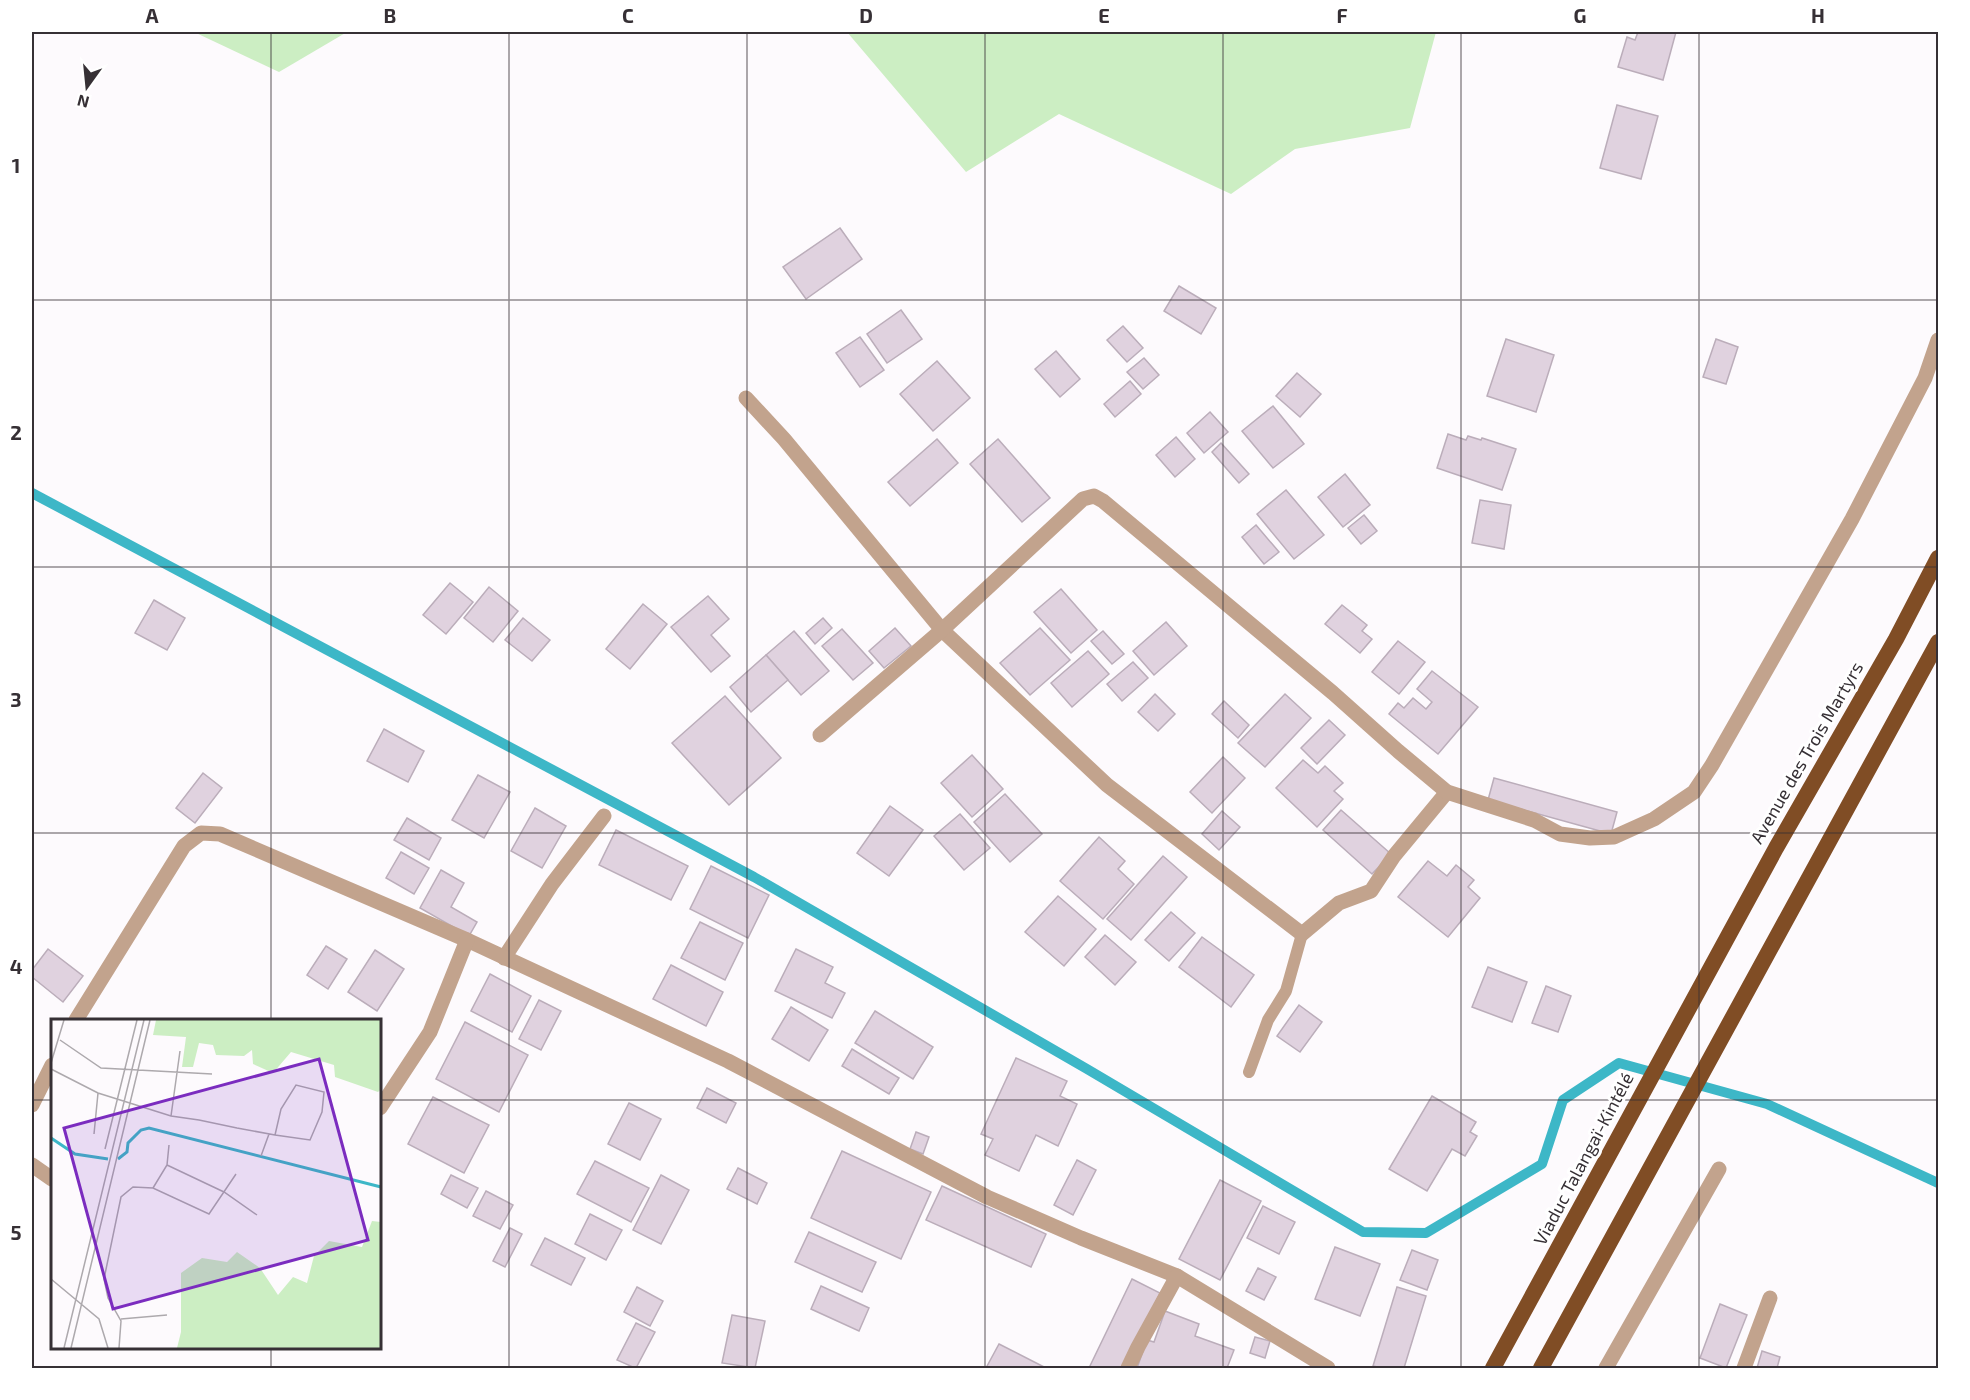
<svg xmlns="http://www.w3.org/2000/svg" width="1970" height="1400" font-family="'Exo 2',sans-serif">
<rect width="100%" height="100%" fill="#fdfafd"/>
<!-- green -->
<g fill="#cceec3">
<polygon points="194,32 347,32 279,72"/>
<polygon points="847,32 1436,32 1410,128 1295,149 1231,194 1059,114 966,172"/>
</g>
<g fill="none" stroke-linecap="round" stroke-linejoin="round">
<!-- stream -->
<polyline stroke="#3db7c7" stroke-width="10" points="32,493 754,877 1087,1069 1363,1232 1426,1233 1542,1164 1563,1100 1619,1063 1767,1104 1938,1183"/>
</g>
<!-- building -->
<g fill="#e0d2df" stroke="#bbadba" stroke-width="1.5">
<polygon points="1638,32 1676,32 1663,80 1618,67 1627,37 1635,40"/>
<polygon points="1617,105 1658,116 1641,179 1600,168"/>
<polygon points="840,228 862,259 806,299 783,267"/>
<polygon points="1179,286 1216,308 1201,334 1164,311"/>
<polygon points="901,310 922,339 887,363 867,334"/>
<polygon points="1123,326 1143,348 1127,362 1107,340"/>
<polygon points="860,337 884,370 860,387 836,353"/>
<polygon points="1506,339 1554,355 1536,412 1487,396"/>
<polygon points="1716,339 1738,347 1726,384 1703,377"/>
<polygon points="1056,351 1080,379 1060,397 1035,369"/>
<polygon points="1144,358 1159,375 1143,389 1127,372"/>
<polygon points="937,361 970,398 933,431 900,394"/>
<polygon points="1297,373 1321,394 1300,417 1276,396"/>
<polygon points="1130,381 1141,394 1115,417 1104,404"/>
<polygon points="1273,406 1304,444 1273,468 1242,431"/>
<polygon points="1210,412 1228,432 1204,453 1187,433"/>
<polygon points="1448,434 1466,440 1468,436 1481,440 1482,438 1516,449 1502,490 1437,468"/>
<polygon points="1176,437 1195,459 1175,477 1156,455"/>
<polygon points="937,439 958,463 910,506 888,482"/>
<polygon points="998,439 1050,498 1022,522 970,464"/>
<polygon points="1221,443 1249,474 1239,483 1212,452"/>
<polygon points="1345,474 1370,505 1343,527 1318,497"/>
<polygon points="1286,490 1324,535 1294,559 1257,514"/>
<polygon points="1480,500 1511,505 1504,549 1472,543"/>
<polygon points="1364,515 1377,531 1361,544 1348,528"/>
<polygon points="1256,525 1279,552 1264,564 1242,537"/>
<polygon points="450,583 473,602 446,634 423,615"/>
<polygon points="489,587 518,611 493,642 464,618"/>
<polygon points="1061,589 1097,630 1071,653 1034,612"/>
<polygon points="708,596 729,619 711,635 730,656 711,672 671,627"/>
<polygon points="154,600 185,618 167,650 135,633"/>
<polygon points="643,604 667,624 630,669 606,649"/>
<polygon points="1342,605 1367,625 1362,631 1372,639 1360,653 1325,624"/>
<polygon points="523,618 550,640 532,661 505,640"/>
<polygon points="823,618 832,628 815,644 806,633"/>
<polygon points="1166,622 1187,646 1154,675 1133,651"/>
<polygon points="895,628 911,646 884,668 869,651"/>
<polygon points="1040,628 1070,660 1030,695 1000,663"/>
<polygon points="842,629 873,663 853,680 822,646"/>
<polygon points="794,631 829,671 801,695 766,655"/>
<polygon points="1103,631 1124,654 1112,664 1091,641"/>
<polygon points="1398,641 1425,662 1399,694 1372,672"/>
<polygon points="1088,651 1109,674 1072,707 1051,683"/>
<polygon points="766,655 788,680 751,712 730,687"/>
<polygon points="1133,662 1148,678 1122,701 1107,684"/>
<polygon points="1432,671 1478,707 1438,754 1389,714 1398,703 1404,708 1413,698 1426,709 1432,702 1417,689"/>
<polygon points="1155,694 1175,714 1158,731 1138,712"/>
<polygon points="1285,694 1311,718 1265,767 1238,743"/>
<polygon points="725,696 781,758 729,805 672,743"/>
<polygon points="1224,701 1249,725 1238,738 1212,714"/>
<polygon points="1329,720 1345,735 1317,764 1301,748"/>
<polygon points="384,729 424,751 408,782 367,761"/>
<polygon points="972,755 1003,789 972,817 941,783"/>
<polygon points="1223,757 1245,778 1212,813 1190,792"/>
<polygon points="1303,760 1318,773 1325,766 1343,783 1334,791 1343,799 1317,827 1276,788"/>
<polygon points="203,773 222,788 195,823 176,808"/>
<polygon points="478,775 510,792 484,838 452,820"/>
<polygon points="1494,778 1617,812 1611,834 1488,800"/>
<polygon points="1005,794 1042,834 1010,862 974,822"/>
<polygon points="890,806 923,830 889,876 857,853"/>
<polygon points="535,808 566,826 542,868 511,851"/>
<polygon points="1341,810 1391,854 1372,874 1323,830"/>
<polygon points="1222,811 1240,827 1219,850 1202,834"/>
<polygon points="960,814 990,848 964,870 934,836"/>
<polygon points="407,818 441,838 429,860 394,840"/>
<polygon points="616,830 688,866 671,900 599,865"/>
<polygon points="1099,837 1125,861 1118,869 1134,884 1103,919 1060,881"/>
<polygon points="401,852 429,868 414,894 386,878"/>
<polygon points="1163,856 1187,877 1131,940 1107,919"/>
<polygon points="1428,861 1447,876 1456,865 1474,880 1468,887 1480,898 1448,937 1398,897"/>
<polygon points="711,866 769,895 748,938 690,909"/>
<polygon points="441,870 464,883 451,907 477,922 469,936 420,908"/>
<polygon points="1058,896 1096,929 1064,966 1025,932"/>
<polygon points="1171,912 1195,933 1169,961 1145,940"/>
<polygon points="700,922 743,943 725,980 681,958"/>
<polygon points="1105,935 1136,962 1115,985 1085,957"/>
<polygon points="1202,937 1254,975 1231,1007 1179,967"/>
<polygon points="326,946 347,959 328,989 307,975"/>
<polygon points="48,949 83,976 63,1002 32,977 32,970"/>
<polygon points="796,949 833,967 825,983 845,993 832,1018 775,991"/>
<polygon points="375,950 404,969 377,1011 348,992"/>
<polygon points="671,965 723,992 706,1026 653,999"/>
<polygon points="1488,967 1527,982 1512,1022 1472,1007"/>
<polygon points="490,974 531,996 512,1032 471,1011"/>
<polygon points="1546,986 1571,996 1558,1032 1532,1023"/>
<polygon points="539,1000 561,1011 541,1050 519,1039"/>
<polygon points="1299,1005 1322,1022 1300,1052 1277,1036"/>
<polygon points="791,1007 828,1030 809,1061 772,1039"/>
<polygon points="875,1011 933,1047 913,1079 855,1043"/>
<polygon points="465,1022 528,1055 499,1112 436,1079"/>
<polygon points="852,1049 899,1078 889,1094 842,1066"/>
<polygon points="1016,1058 1067,1081 1060,1096 1077,1104 1058,1146 1036,1135 1019,1171 985,1155 993,1139 981,1134"/>
<polygon points="707,1088 736,1103 726,1123 697,1108"/>
<polygon points="1432,1096 1476,1122 1470,1132 1477,1136 1465,1156 1452,1149 1427,1191 1389,1169"/>
<polygon points="433,1097 489,1125 464,1173 408,1144"/>
<polygon points="629,1103 661,1119 640,1160 608,1144"/>
<polygon points="916,1132 929,1137 923,1154 910,1149"/>
<polygon points="842,1151 931,1192 901,1259 811,1218"/>
<polygon points="1077,1160 1096,1170 1073,1215 1054,1205"/>
<polygon points="595,1161 649,1188 631,1222 577,1194"/>
<polygon points="738,1168 767,1183 757,1204 727,1189"/>
<polygon points="451,1175 478,1188 467,1208 441,1194"/>
<polygon points="661,1175 689,1190 661,1244 633,1230"/>
<polygon points="1220,1180 1261,1201 1220,1280 1179,1259"/>
<polygon points="942,1186 1046,1234 1031,1267 926,1220"/>
<polygon points="486,1191 513,1205 500,1229 473,1216"/>
<polygon points="1263,1206 1295,1222 1279,1254 1247,1238"/>
<polygon points="590,1214 622,1230 606,1260 575,1244"/>
<polygon points="510,1228 522,1234 505,1267 493,1261"/>
<polygon points="809,1232 876,1262 862,1292 795,1262"/>
<polygon points="545,1238 585,1258 571,1285 531,1265"/>
<polygon points="1335,1247 1380,1264 1360,1316 1315,1299"/>
<polygon points="1412,1250 1438,1260 1427,1290 1400,1280"/>
<polygon points="1258,1268 1276,1277 1264,1300 1246,1291"/>
<polygon points="1132,1279 1160,1293 1124,1368 1089,1368"/>
<polygon points="821,1286 869,1308 859,1331 811,1309"/>
<polygon points="637,1287 663,1301 650,1326 624,1312"/>
<polygon points="1397,1287 1426,1296 1404,1368 1382,1368 1373,1366"/>
<polygon points="1720,1304 1747,1315 1726,1368 1700,1358"/>
<polygon points="1165,1311 1199,1324 1195,1336 1234,1350 1227,1368 1137,1368 1147,1340 1154,1342"/>
<polygon points="732,1315 765,1321 755,1368 722,1363"/>
<polygon points="636,1323 655,1332 636,1368 635,1368 617,1360"/>
<polygon points="1255,1337 1270,1341 1265,1358 1250,1353"/>
<polygon points="999,1344 1046,1368 986,1368"/>
<polygon points="1762,1351 1780,1357 1777,1368 1757,1368"/>
</g>
<g fill="none" stroke-linecap="round" stroke-linejoin="round">
<!-- service -->
<polyline stroke="#c2a38d" stroke-width="12" points="1249,1072 1268,1020 1286,991 1302,934"/>
<!-- minor -->
<g stroke="#c2a38d" stroke-width="15">
<polyline points="746,398 784,439 942,630 1107,785 1302,934 1339,903 1371,891 1394,856 1447,792"/>
<polyline points="820,735 942,630 1083,499 1094,496 1103,501 1333,693 1398,751 1447,792 1534,820 1560,834 1590,838 1614,837 1654,819 1694,792 1712,765 1852,519 1925,378 1938,340"/>
<polyline points="504,958 552,884 604,816"/>
<polyline points="76,1020 184,846 201,833 220,834 467,940 728,1061 987,1197 1081,1238 1177,1276 1328,1368"/>
<polyline points="32,1105 52,1065"/>
<polyline points="380,1108 430,1032 467,940"/>
<polyline points="32,1165 52,1179"/>
<polyline points="1128,1368 1138,1347 1177,1276"/>
<polyline points="1606,1368 1719,1169"/>
<polyline points="1744,1368 1770,1298"/>
</g>
<!-- trunk -->
<g stroke="#804d25" stroke-width="16">
<polyline points="1493,1368 1776,848 1896,639 1938,558"/>
<polyline points="1541,1368 1938,642"/>
</g>
</g>
<!-- grid -->
<path fill="none" stroke="#363035" stroke-width="1.5" stroke-opacity="0.55" d="M271,32V1020M509,32V1368M747,32V1368M985,32V1368M1223,32V1368M1461,32V1368M1699,32V1368M32,300H1938M32,567H1938M32,833H1938M32,1100H52M380,1100H1938M271,1348V1368"/>
<g text-anchor="middle" stroke-width="6" stroke-linejoin="round" paint-order="stroke">
<!-- street labels -->
<g font-size="18" fill="#363035" stroke="#fff">
<text transform="translate(1807 753) rotate(-60)" y="6">Avenue des Trois Martyrs</text>
<text transform="translate(1584 1159) rotate(-62)" y="6">Viaduc Talangaï-Kintélé</text>
</g>
</g>
<!-- overview -->
<g transform="translate(51 1019)">
<rect width="330" height="330" fill="#fdfafd"/>
<path d="M105,1H330V70L327,73L284,58L283,46L240,33L222,54L202,45L201,31L193,37L165,36L162,26L148,24L142,48H131L135,18L102,16ZM321,202L330,203V329H126L130,313V254L151,239L176,243L186,233L209,249L227,276L242,258L256,264L263,237L278,222L311,228Z" fill="#cceec3"/>
<path fill="none" stroke="#3db7c7" stroke-width="3" d="M0,119L24,135L57,140M67,140L76,133L77,124L90,111L98,109L330,168"/>
<path fill="none" stroke="#ada9ad" stroke-width="1.5" d="M9,21L50,49L161,55M0,44L13,1M0,50L47,74L120,97L148,101L186,109L224,116L259,121L271,93L273,73L245,66L230,90L224,116M120,97L129,32M43,115L47,74M54,130L86,1M210,137L218,115M116,146L173,173L206,196M102,169L116,146L118,126M0,260L48,300L57,329M70,300L116,296M13,329L93,1M20,329L99,1M68,329L70,302L57,279L53,260L70,178L82,168L102,169L158,195L185,155"/>
<path fill="#7b2cbf" fill-opacity="0.15" stroke="#7b2cbf" stroke-width="3" d="M268,40L317,221L62,290L13,109Z"/>
<rect width="330" height="330" fill="none" stroke="#363035" stroke-width="3"/>
</g>
<!-- border -->
<rect width="1970" height="1400" fill="none" stroke="#ffffff" stroke-width="66"/>
<!-- north arrow -->
<g transform="translate(87 87) rotate(195)" stroke="#ffffff" stroke-width="4.5" paint-order="stroke">
<path d="M0-4.5L10 22L0 15L-10 22Z" fill="#363035"/>
<text y="-9" font-size="16" font-weight="bold" text-anchor="middle" fill="#363035">N</text>
</g>
<rect x="33" y="33" width="1904" height="1334" fill="none" stroke="#363035" stroke-width="2"/>
<g font-size="20" text-anchor="middle" font-weight="bold" fill="#363035">
<text x="152" y="23">A</text>
<text x="390" y="23">B</text>
<text x="628" y="23">C</text>
<text x="866" y="23">D</text>
<text x="1104" y="23">E</text>
<text x="1342" y="23">F</text>
<text x="1580" y="23">G</text>
<text x="1818" y="23">H</text>
<text x="16" y="173">1</text>
<text x="16" y="440">2</text>
<text x="16" y="707">3</text>
<text x="16" y="974">4</text>
<text x="16" y="1240">5</text>
</g>
</svg>
